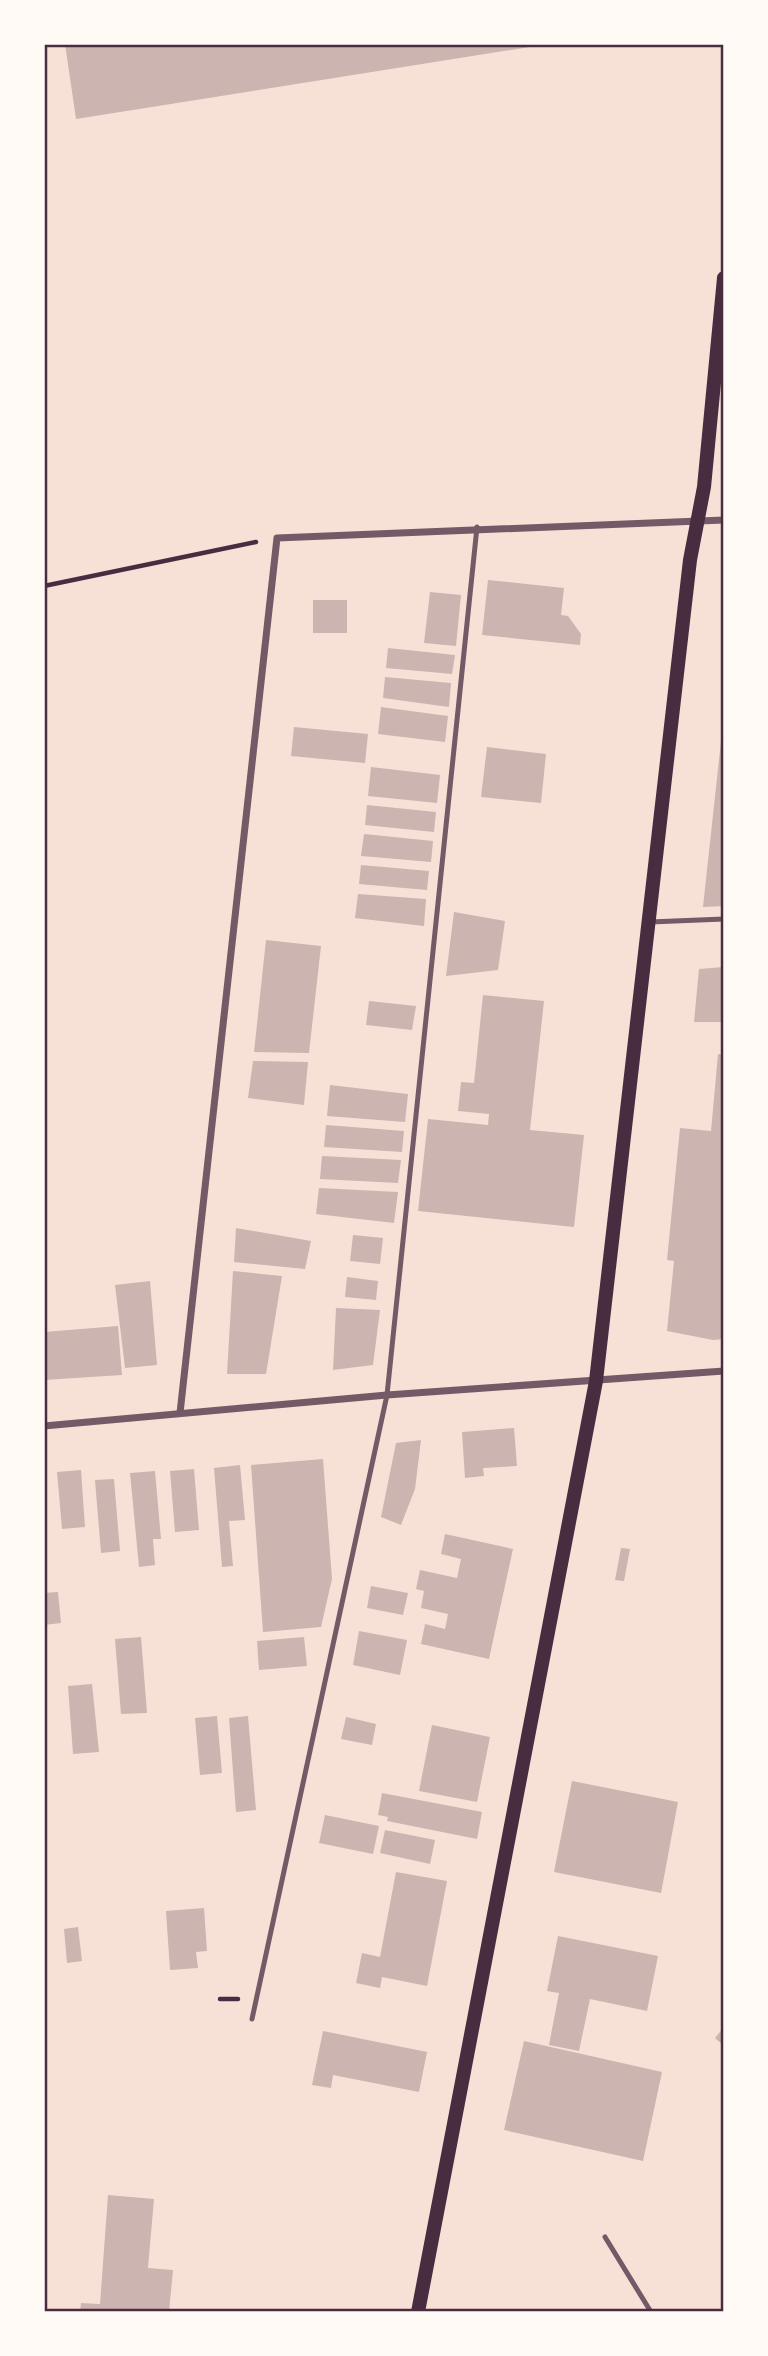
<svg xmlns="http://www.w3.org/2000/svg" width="768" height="2356" font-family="'Times New Roman',serif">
<rect width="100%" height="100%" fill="#f7e1d7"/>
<!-- building -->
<g fill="#ccb4b1">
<polygon points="65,44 542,44 542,45 76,119"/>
<polygon points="488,580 564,588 561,615 568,616 581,634 580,645 482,635"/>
<polygon points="430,592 461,595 456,646 424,643"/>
<rect x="313" y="600" width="34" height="33"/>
<polygon points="388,648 455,655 452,674 386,668"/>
<polygon points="385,677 451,683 449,707 383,698"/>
<polygon points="381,707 448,716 445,742 378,734"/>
<polygon points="294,727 368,734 365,763 291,756"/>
<polygon points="722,729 724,906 703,907 721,741"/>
<polygon points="487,747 546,754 541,803 481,797"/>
<polygon points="371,767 440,775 437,803 368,796"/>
<polygon points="367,805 436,812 434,832 365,825"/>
<polygon points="364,834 433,841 431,862 361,856"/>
<polygon points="361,865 429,871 427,890 359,884"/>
<polygon points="358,894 426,899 424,926 355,918"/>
<polygon points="454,912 505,921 498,970 446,976"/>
<polygon points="266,940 321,946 309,1053 254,1052"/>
<polygon points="724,967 724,1022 694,1022 699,969"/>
<polygon points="483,995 544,1001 530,1130 584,1135 574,1227 418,1211 428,1119 488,1125 489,1114 458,1111 461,1082 474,1083"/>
<polygon points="369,1001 416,1006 412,1030 366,1025"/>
<polygon points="718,1054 724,1055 724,1339 713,1340 667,1331 674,1261 667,1260 680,1128 711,1131"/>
<polygon points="253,1061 308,1062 304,1105 248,1098"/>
<polygon points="330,1085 408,1094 405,1122 327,1116"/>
<polygon points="326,1125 404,1131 402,1152 324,1147"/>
<polygon points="322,1156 401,1160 398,1183 320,1179"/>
<polygon points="319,1188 398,1192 394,1223 316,1214"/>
<polygon points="236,1228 311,1241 305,1269 234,1262"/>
<polygon points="353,1235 383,1238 380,1264 350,1261"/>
<polygon points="233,1271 282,1276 266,1374 227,1374"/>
<polygon points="347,1277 378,1281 376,1300 345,1297"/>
<polygon points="150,1281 157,1365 125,1368 115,1285"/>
<polygon points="336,1308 380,1310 373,1365 333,1370"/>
<polygon points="118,1326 122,1375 44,1380 44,1332"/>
<polygon points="514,1428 517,1466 483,1468 484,1476 465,1478 462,1432"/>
<polygon points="421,1440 415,1489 401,1525 381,1517 396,1443"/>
<polygon points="323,1459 332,1579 321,1627 263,1632 251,1465"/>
<polygon points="240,1465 245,1520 229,1521 233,1566 222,1567 214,1468"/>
<polygon points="194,1469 199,1530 175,1532 170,1471"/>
<polygon points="81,1470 85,1527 62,1529 57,1472"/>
<polygon points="155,1471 161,1539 153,1539 155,1565 139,1567 130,1473"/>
<polygon points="114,1479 120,1551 101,1553 95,1480"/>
<polygon points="445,1534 513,1549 489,1659 421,1644 425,1624 445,1629 448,1614 421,1608 424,1591 416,1589 420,1570 457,1578 461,1559 441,1554"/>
<polygon points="621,1548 630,1549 624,1581 615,1580"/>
<polygon points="371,1586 408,1593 403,1615 367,1608"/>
<polygon points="58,1592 61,1623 44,1625 44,1593"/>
<polygon points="359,1631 407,1640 400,1675 353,1665"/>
<polygon points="141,1637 147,1713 121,1714 115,1639"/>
<polygon points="304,1637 307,1666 259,1670 257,1641"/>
<polygon points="92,1684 99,1752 73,1754 68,1686"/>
<polygon points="217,1716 222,1773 200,1775 195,1718"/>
<polygon points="248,1716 256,1810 236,1812 229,1718"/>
<polygon points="346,1717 376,1724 372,1745 341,1739"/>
<polygon points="432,1725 490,1737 477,1802 419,1791"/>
<polygon points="572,1781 678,1802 661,1893 554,1872"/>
<polygon points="382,1793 482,1812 477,1839 387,1821 388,1817 378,1815"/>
<polygon points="325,1815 379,1826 373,1854 319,1843"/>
<polygon points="385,1830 435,1840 430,1864 380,1853"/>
<polygon points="396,1872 447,1881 427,1986 382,1977 380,1988 356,1983 362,1953 380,1957"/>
<polygon points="204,1908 207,1951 196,1952 198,1968 170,1970 166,1911"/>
<polygon points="78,1927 82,1961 67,1963 64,1929"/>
<polygon points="558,1936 658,1956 647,2011 590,1999 579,2051 549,2045 559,1993 547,1991"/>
<polygon points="724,2027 724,2046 715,2038"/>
<polygon points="323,2031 427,2052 419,2092 333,2075 331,2088 312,2085"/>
<polygon points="524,2041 662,2072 643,2161 504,2130"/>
<polygon points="108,2195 154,2199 148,2268 173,2270 169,2312 80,2312 81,2303 100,2304"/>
</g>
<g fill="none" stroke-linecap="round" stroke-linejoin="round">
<!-- path -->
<g stroke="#4a2c40" stroke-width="4.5">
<polyline points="44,586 256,542"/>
<polyline points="220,1999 238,1999"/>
</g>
<!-- service -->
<g stroke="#755966" stroke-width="5">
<polyline points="650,922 724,919"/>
<polyline points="252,2019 387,1395 477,527"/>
<polyline points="605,2237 651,2312"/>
</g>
<!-- minor -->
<g stroke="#755966" stroke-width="7">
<polyline points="180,1413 277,538 724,520"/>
<polyline points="44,1426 387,1395 724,1371"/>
</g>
<!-- secondary -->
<polyline stroke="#4a2c40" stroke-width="14" points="418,2312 596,1381 690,560 704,487 724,278"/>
</g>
<!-- border -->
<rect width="768" height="2356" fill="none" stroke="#fffaf5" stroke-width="91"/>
<rect x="46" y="46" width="676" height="2264" fill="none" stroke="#4a2c40" stroke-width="2.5"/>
</svg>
